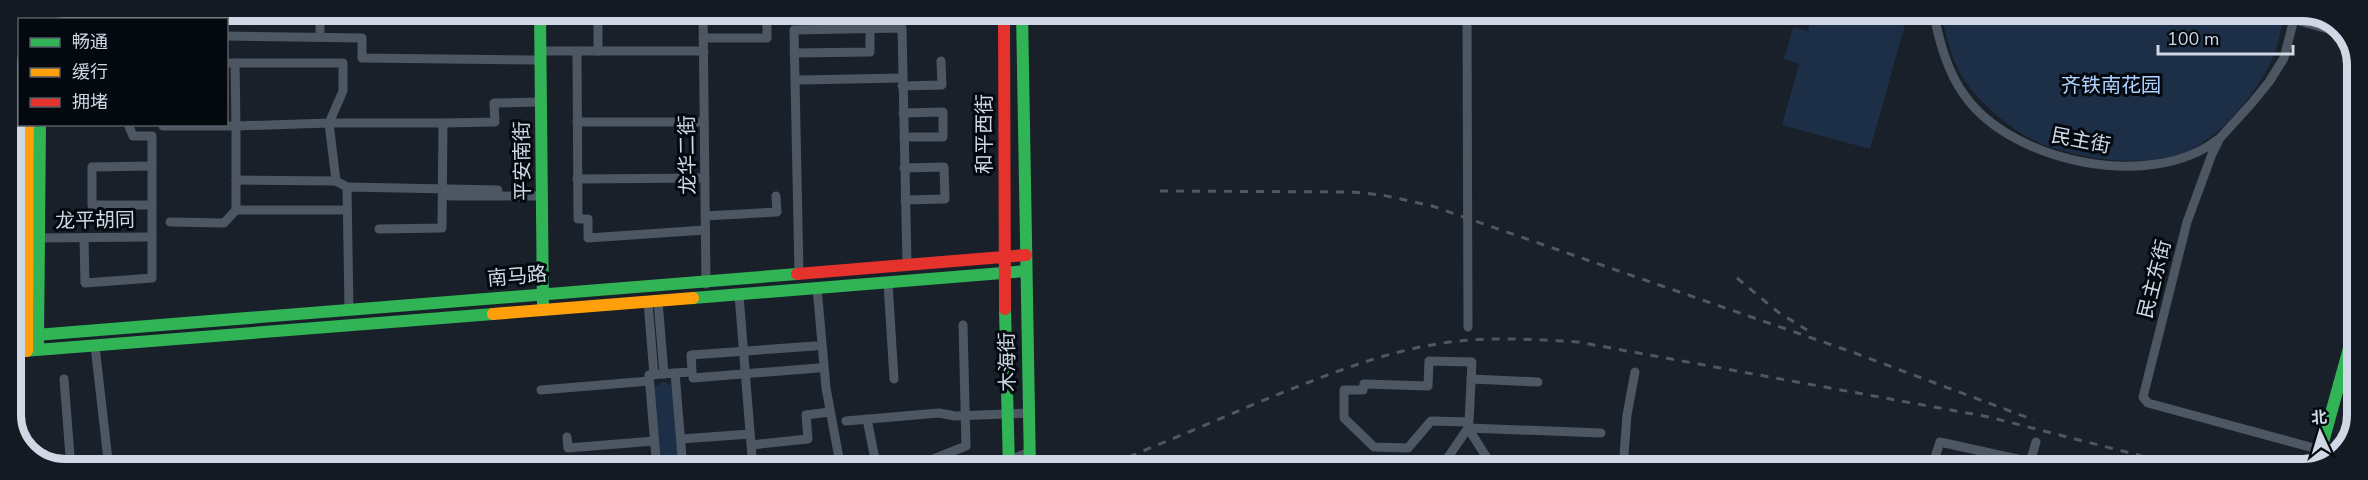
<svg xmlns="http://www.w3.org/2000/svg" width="2368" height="480" font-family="'Nunito Sans','Noto Sans SC',sans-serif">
<rect width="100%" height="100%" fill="#192029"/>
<!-- green -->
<g fill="#1c2f46">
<polygon points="1814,11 1909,11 1870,149 1782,125 1799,64 1784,59 1793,27 1808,31"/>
<path d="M1941,11H2238L2282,23C2280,32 2279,42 2276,50C2262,89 2216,145 2175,156C2133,167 2071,158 2033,140C2009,128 1983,105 1967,84C1953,65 1945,35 1941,11Z"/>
<polygon points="663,382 672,385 679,464 671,469 661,465 654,387"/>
</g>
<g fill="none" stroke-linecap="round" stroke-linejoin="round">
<!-- street -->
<g stroke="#4d5663" stroke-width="9">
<polyline points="320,11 320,37"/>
<polyline points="703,11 706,284"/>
<polyline points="1467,11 1468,327"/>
<path d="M1933,11C1939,40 1947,72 1965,96C2013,163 2151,191 2217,140"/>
<polyline points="2263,11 2346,34"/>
<polyline points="2296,11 2284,58 2269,82 2251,104 2220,138 2212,154 2187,222 2143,397 2148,403 2321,450"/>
<polyline points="87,20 120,18"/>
<polyline points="218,20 218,11"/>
<polyline points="226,36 362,38 362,58 540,60"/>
<polyline points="703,38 767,38 767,12 793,11"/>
<polyline points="540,51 704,51"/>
<polyline points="577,51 578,219 588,219 588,238 705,230"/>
<polyline points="598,51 598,11"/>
<polyline points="794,53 870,52 870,29"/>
<polyline points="226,63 343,63 343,91 329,123 336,181 347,187"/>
<polyline points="235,63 236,126 329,123 443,123 442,228 379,229"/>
<polyline points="800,80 902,78"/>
<polyline points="902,86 942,85 941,61"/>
<polyline points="11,112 20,110"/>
<polyline points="903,113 943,112 943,137 904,137"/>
<polyline points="577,122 704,122"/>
<polyline points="443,123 495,122 494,103 541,102"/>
<polyline points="163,124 163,126 236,126 236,210 347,210"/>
<polyline points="152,166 92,167 92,205 152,205"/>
<polyline points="904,168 944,167 945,199 905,200"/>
<polyline points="577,179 705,178"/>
<polyline points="236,180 336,181"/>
<polyline points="450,196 541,196"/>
<polyline points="705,216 777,212 776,196"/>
<polyline points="11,222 27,222"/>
<polyline points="170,222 224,223 236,210"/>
<polyline points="39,238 152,237"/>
<polyline points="84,238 85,283 152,278 152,136 133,136 128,124"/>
<polyline points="799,273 794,30 902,28 907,264"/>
<polyline points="888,283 894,379"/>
<polyline points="817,288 826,388 841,469"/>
<polyline points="739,295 753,469"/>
<polyline points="658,301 664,374"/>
<polyline points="648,302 654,375"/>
<polyline points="349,310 347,187 498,190"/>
<polyline points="95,346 109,469"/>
<polyline points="675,373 692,372 691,355 815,346"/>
<polyline points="693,378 818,368"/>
<polyline points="64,379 71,469"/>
<polyline points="1471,379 1538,382"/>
<polyline points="541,390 649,381"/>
<polyline points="867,419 877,469"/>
<polyline points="846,421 939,413 955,416 1028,413"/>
<polyline points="1469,422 1431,421 1408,448 1374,447 1344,418 1344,390 1363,390 1364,384 1428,386 1429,361 1472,362 1469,422 1468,428 1601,433"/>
<polyline points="567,437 568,448 654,441"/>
<polyline points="681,439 750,434"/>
<polyline points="751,445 808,439 806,415 830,412"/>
<polyline points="1489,461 1594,463"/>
<polyline points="657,469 649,375 675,373 683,469"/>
<polyline points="908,469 966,446 963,325"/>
<polyline points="989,469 1029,452"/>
<polyline points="1440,469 1468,428 1494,469"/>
<polyline points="1623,469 1627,415 1635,372"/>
<polyline points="1931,469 1940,442 2031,462"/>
<polyline points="2028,469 2036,442"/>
<polyline points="2059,469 2060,464 2078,469"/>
</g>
<!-- fast -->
<g stroke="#30b455" stroke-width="12">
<polyline points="540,11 543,310"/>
<polyline points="1022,11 1030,469"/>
<polyline points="693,298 1026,271"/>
<polyline points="1005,309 1009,469"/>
<polyline points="11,337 797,274"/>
<polyline points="38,343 40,124"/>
<polyline points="11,352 493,314"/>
<polyline points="2339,384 2357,388"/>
<polyline points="2343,450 2357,398"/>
<polyline points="2317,464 2357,319"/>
</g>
<!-- slow -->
<g stroke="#ff9f0a" stroke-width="12">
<polyline points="493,314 693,298"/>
<polyline points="27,351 28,124"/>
</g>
<!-- jam -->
<g stroke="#e5322d" stroke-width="12">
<polyline points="1004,11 1005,309"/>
<polyline points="797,274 1026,255"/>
</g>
<!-- rail -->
<g stroke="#505760" stroke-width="3" stroke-dasharray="8 8" stroke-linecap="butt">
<polyline points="1160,191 1352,192 1382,195 1432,206 1852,352 2034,420"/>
<polyline points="1737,278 1778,312 1807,330"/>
<path d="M1099,469C1153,447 1206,425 1259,402C1317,379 1375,354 1437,344C1483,336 1530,339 1578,342L1989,417L2138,455L2179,469"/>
</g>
</g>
<g text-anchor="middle" stroke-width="6" stroke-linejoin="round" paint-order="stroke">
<!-- park labels -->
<g font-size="20" fill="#afd2fe" stroke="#040910">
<text x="2111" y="92">齐铁南花园</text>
</g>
<!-- street labels -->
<g font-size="20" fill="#cfd8e4" stroke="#040910">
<text transform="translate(984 134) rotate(-90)" y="7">和平西街</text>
<text transform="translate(2081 140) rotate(11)" y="7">民主街</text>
<text transform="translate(687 155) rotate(-91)" y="7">龙华二街</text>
<text transform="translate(522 161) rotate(-91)" y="7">平安南街</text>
<text transform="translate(95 220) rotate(-1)" y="7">龙平胡同</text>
<text transform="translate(517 276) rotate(-5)" y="7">南马路</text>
<text transform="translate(2154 279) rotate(-76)" y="7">民主东街</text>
<text transform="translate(1007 362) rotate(-91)" y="7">木海街</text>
</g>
</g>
<!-- crop -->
<path d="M0 0H2368V480H0ZM65 21H2303A44 44 0 0 1 2347 65V415A44 44 0 0 1 2303 459H65A44 44 0 0 1 21 415V65A44 44 0 0 1 65 21Z" fill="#141a21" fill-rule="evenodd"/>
<path fill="none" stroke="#cfd8e4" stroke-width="8" d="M65 21H2303A44 44 0 0 1 2347 65V415A44 44 0 0 1 2303 459H65A44 44 0 0 1 21 415V65A44 44 0 0 1 65 21Z"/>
<!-- legend -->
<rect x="18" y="18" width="210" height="108" fill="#040910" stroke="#555c65" stroke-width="1.5"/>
<rect x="30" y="38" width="30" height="9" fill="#30b455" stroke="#555c65" stroke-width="1.5"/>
<text x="72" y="48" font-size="18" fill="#cfd8e4">畅通</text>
<rect x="30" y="68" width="30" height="9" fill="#ff9f0a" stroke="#555c65" stroke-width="1.5"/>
<text x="72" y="78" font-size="18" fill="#cfd8e4">缓行</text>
<rect x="30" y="98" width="30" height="9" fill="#e5322d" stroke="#555c65" stroke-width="1.5"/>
<text x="72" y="108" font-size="18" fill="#cfd8e4">拥堵</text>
<!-- north arrow -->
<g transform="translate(2320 432) rotate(356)" stroke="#040910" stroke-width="4.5" paint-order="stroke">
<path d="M0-4.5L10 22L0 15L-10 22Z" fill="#cfd8e4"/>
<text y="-9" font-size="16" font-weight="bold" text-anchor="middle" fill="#cfd8e4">北</text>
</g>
<!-- scale -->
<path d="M2158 45v9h135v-9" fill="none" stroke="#cfd8e4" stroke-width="3"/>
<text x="2167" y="45" font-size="18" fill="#cfd8e4" stroke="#040910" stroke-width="4.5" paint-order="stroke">100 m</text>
</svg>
